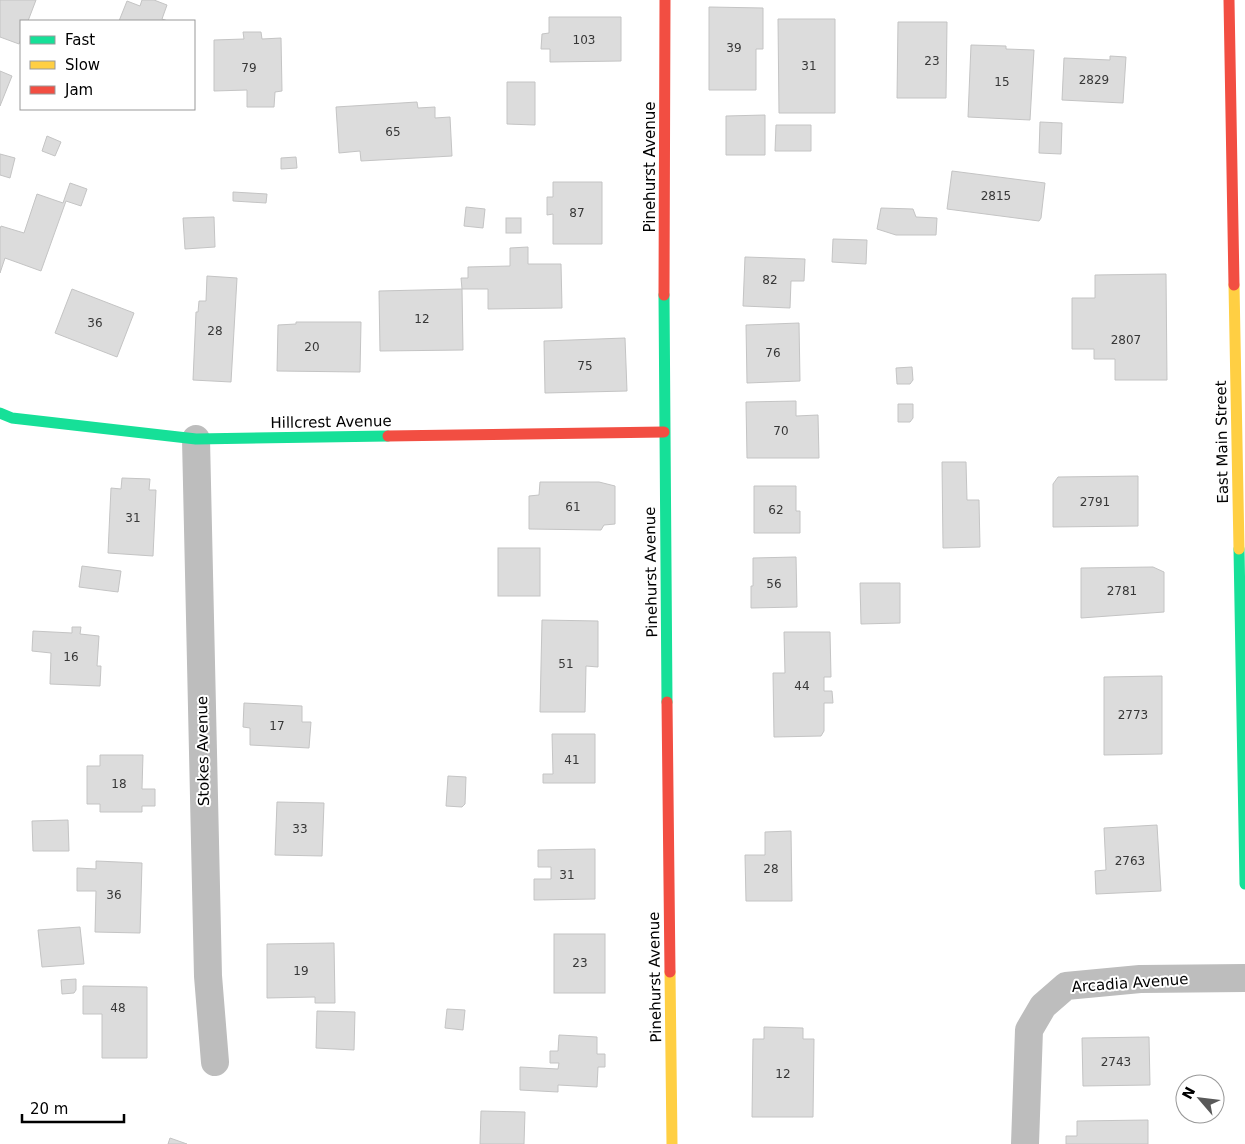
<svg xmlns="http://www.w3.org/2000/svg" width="1245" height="1144" font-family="'DejaVu Sans',sans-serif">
<rect width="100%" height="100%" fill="#fff"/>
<!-- building -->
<g fill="#dcdcdc" stroke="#c4c4c4">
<polygon points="0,0 36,0 28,21 21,21 21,39 19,44 0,37"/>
<polygon points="142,0 154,0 167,5 162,19 168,21 119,21 127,1 140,6"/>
<polygon points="709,7 763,8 763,49 756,49 756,90 709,90"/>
<polygon points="549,17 621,17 621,61 550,62 550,49 541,49 542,34 549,33"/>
<polygon points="778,19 835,19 835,113 779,113"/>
<polygon points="898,22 947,22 946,98 897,98"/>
<polygon points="243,32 261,32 262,39 281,38 282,91 275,92 274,107 247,107 247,90 214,91 214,40 244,39"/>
<polygon points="971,45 1006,46 1006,49 1034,50 1030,120 968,117"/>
<polygon points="1110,56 1126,57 1123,103 1062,100 1064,58 1110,60"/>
<polygon points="0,71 12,76 0,106"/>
<polygon points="507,82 535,82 535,125 507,124"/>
<polygon points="417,102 418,108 435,107 435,118 450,117 452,156 361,161 360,151 339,153 336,107"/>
<polygon points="765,115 765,155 726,155 726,116"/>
<polygon points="1040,122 1062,123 1061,154 1039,153"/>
<polygon points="776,125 811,125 811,151 775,151"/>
<polygon points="47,136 61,142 55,156 42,151"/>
<polygon points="0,154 15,158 10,178 0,175"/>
<polygon points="296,157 297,168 281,169 281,158"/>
<polygon points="952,171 1045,183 1041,218 1039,221 947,209"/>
<polygon points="553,182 602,182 602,244 553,244 553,214 547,215 547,197 553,197"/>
<polygon points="70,183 87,189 81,206 66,201 41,271 5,258 0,273 0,229 1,226 24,233 37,194 63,203"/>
<polygon points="233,192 267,194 266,203 233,201"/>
<polygon points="466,207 485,209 483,228 464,226"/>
<polygon points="881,208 913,209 916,217 937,218 936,235 896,235 877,229"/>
<polygon points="214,217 215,247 185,249 183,218"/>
<rect x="506" y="218" width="15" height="15"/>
<polygon points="833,239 867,240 866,264 832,262"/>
<polygon points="528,247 528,264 561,264 562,308 488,309 488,289 462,289 463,350 380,351 379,291 462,289 461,278 468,278 468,267 510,266 510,248"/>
<polygon points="745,257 805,259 804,281 791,281 790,308 743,306"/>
<polygon points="1166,274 1167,380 1115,380 1115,359 1094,359 1094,349 1072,349 1072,298 1095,298 1095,275"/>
<polygon points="207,276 237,278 231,382 193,380 196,312 198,312 199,301 206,301"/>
<polygon points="72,289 134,313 117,357 55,333"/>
<polygon points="296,322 361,322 360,372 277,371 278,325 296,324"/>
<polygon points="799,323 800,381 747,383 746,325"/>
<polygon points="625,338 627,391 545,393 544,341"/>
<polygon points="912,367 913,380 910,384 897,384 896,368"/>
<polygon points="796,401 796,416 818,415 819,458 747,458 746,402"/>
<polygon points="898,404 913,404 913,418 910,422 898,422"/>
<polygon points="942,462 966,462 967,500 979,500 980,547 943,548"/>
<polygon points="1138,476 1138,526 1053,527 1053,484 1058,477"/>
<polygon points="122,478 150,479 149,490 156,490 153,556 108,553 111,488 121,489"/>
<polygon points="540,482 599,482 615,486 615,524 604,525 601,530 529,529 529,496 539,495"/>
<polygon points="754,486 796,486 796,511 800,511 800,533 754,533"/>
<rect x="498" y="548" width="42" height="48"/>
<polygon points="796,557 797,607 751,608 751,586 753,586 753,558"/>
<polygon points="82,566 121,571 118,592 79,587"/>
<polygon points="1153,567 1164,572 1164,612 1081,618 1081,568"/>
<polygon points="860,583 900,583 900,623 861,624"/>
<polygon points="542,620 598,621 598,667 586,666 585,712 540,712"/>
<polygon points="72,627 81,627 80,634 99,636 97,666 101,666 100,686 50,684 51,653 32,651 33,631 72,633"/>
<polygon points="784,632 830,632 831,677 824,677 824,691 832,691 833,703 824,703 824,731 821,736 774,737 773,673 785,673"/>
<polygon points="1162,676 1162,754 1104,755 1104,677"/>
<polygon points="244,703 302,706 302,722 311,722 309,748 250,745 250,728 243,727"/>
<polygon points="552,734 595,734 595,783 543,783 543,774 553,774"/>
<polygon points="100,755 143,755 142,789 155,789 155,806 142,806 142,812 100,812 100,804 87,804 87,766 100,766"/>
<polygon points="448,776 466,777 465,804 462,807 446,806"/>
<polygon points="277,802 324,803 322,856 275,855"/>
<polygon points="68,820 69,851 33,851 32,821"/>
<polygon points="1157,825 1161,891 1096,894 1095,871 1106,870 1104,828"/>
<polygon points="791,831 792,901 746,901 745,855 765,855 765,832"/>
<polygon points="595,849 595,899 534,900 534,879 551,879 551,867 538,867 538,850"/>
<polygon points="96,861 142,863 140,933 95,932 96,891 77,891 77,868 96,869"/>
<polygon points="80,927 84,964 42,967 38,930"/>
<rect x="554" y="934" width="51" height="59"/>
<polygon points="334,943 335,1003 315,1003 315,997 267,998 267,944"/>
<polygon points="76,979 76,990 74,993 62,994 61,980"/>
<polygon points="83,986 147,987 147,1058 102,1058 102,1014 83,1014"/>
<polygon points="447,1009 465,1010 463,1030 445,1028"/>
<polygon points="317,1011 355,1012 354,1050 316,1048"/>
<polygon points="764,1027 803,1028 803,1039 814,1039 813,1117 752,1117 753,1039 764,1039"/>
<polygon points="559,1035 597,1037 597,1054 605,1054 605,1067 598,1067 597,1087 558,1085 558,1092 520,1090 520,1067 558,1069 559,1063 550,1063 550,1051 558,1051"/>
<polygon points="1149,1037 1150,1085 1083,1086 1082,1038"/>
<polygon points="481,1111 525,1112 524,1144 480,1144"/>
<polygon points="1148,1120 1148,1144 1066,1144 1066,1136 1077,1136 1077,1121"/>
<polygon points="170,1138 187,1144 168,1144"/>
</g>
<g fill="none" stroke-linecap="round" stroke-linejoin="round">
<!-- street -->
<g stroke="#bdbdbd" stroke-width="28">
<polyline points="196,439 208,976 215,1062"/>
<polyline points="1025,1144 1029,1030 1043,1006 1066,986 1140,979 1245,978"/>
</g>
<!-- fast -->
<g stroke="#16e098" stroke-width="11">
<polyline points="664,295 667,702"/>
<polyline points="0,413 12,418 196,439 388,436"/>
<polyline points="1239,549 1245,884"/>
</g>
<!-- slow -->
<g stroke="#ffcf43" stroke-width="11">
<polyline points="1234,285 1239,549"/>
<polyline points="670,972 672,1144"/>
</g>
<!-- jam -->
<g stroke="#f24e42" stroke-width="11">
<polyline points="1229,0 1234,285"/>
<polyline points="664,295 665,0"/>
<polyline points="388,436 664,432"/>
<polyline points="667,702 670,972"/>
</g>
</g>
<g text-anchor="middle" stroke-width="4" stroke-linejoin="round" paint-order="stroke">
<!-- number labels -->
<g font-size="12" fill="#373737">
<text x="584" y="44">103</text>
<text x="734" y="52">39</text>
<text x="932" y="65">23</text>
<text x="809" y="70">31</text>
<text x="249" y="72">79</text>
<text x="1094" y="84">2829</text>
<text x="1002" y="86">15</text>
<text x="393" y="136">65</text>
<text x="996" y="200">2815</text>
<text x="577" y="217">87</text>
<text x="770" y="284">82</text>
<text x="422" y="323">12</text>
<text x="95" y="327">36</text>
<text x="215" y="335">28</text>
<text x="1126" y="344">2807</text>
<text x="312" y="351">20</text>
<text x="773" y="357">76</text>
<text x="585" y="370">75</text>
<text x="781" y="435">70</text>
<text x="1095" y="506">2791</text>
<text x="573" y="511">61</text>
<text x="776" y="514">62</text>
<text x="133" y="522">31</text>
<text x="774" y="588">56</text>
<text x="1122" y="595">2781</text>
<text x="71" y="661">16</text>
<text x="566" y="668">51</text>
<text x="802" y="690">44</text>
<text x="1133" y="719">2773</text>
<text x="277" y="730">17</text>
<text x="572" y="764">41</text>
<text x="119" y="788">18</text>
<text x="300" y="833">33</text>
<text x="1130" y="865">2763</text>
<text x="771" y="873">28</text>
<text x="567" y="879">31</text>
<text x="114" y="899">36</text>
<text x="580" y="967">23</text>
<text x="301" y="975">19</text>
<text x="118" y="1012">48</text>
<text x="1116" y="1066">2743</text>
<text x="783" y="1078">12</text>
</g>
<!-- street labels -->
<g font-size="15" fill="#000" stroke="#fff">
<text transform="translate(650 167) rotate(-90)" y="5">Pinehurst Avenue</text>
<text transform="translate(331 422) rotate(-1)" y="5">Hillcrest Avenue</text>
<text transform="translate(1222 442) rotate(-91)" y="5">East Main Street</text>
<text transform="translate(651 572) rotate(-91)" y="5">Pinehurst Avenue</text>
<text transform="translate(203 751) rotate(-91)" y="5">Stokes Avenue</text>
<text transform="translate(655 977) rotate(-91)" y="5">Pinehurst Avenue</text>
<text transform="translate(1130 983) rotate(-4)" y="5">Arcadia Avenue</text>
</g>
</g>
<!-- legend -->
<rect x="20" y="20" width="175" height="90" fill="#ffffff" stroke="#999999"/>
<rect x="30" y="36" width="25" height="8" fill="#16e098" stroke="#999999"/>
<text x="65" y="45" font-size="15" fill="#000000">Fast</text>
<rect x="30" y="61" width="25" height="8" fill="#ffcf43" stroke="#999999"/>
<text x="65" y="70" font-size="15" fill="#000000">Slow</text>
<rect x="30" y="86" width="25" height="8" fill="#f24e42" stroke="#999999"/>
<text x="65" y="95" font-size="15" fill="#000000">Jam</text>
<!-- north arrow -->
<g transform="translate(1200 1099) rotate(298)"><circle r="24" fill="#ffffff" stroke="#999999"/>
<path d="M0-4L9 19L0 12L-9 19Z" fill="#595959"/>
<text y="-8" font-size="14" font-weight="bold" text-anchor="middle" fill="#000000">N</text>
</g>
<!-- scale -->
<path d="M22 1114v8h102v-8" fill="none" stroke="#000000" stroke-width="2.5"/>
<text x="30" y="1114" font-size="15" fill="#000000" stroke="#ffffff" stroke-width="4" paint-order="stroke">20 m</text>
</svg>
